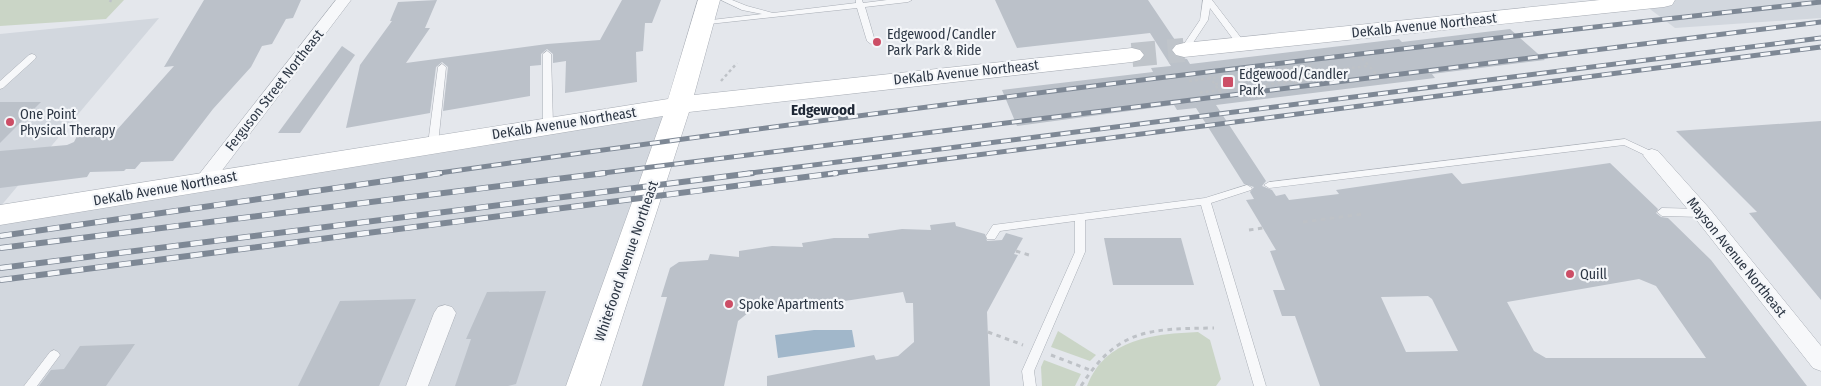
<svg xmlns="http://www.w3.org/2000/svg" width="1821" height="386" font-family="'Fira Sans Condensed',sans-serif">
<rect width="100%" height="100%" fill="#e4e7ec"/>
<!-- built -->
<g fill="#d2d7de">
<polygon points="1638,0 1821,0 1821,18 1675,28"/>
<polygon points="159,18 0,207 0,34"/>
<polygon points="680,102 598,386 0,386 0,212"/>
</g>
<!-- green -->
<g fill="#cad5c6">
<polygon points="0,0 124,0 106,19 0,26"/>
<polygon points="1058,331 1096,355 1090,361 1051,347"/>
<path d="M1198,332L1210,340L1221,379L1216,386H1087C1105,338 1155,334 1198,332Z"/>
<polygon points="1044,360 1081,374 1075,386 1042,386 1041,367"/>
</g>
<!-- water -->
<polygon fill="#a1b7ca" points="814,330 852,330 855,347 778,358 775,335"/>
<!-- building -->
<g fill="#bbc1c9" fill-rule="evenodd">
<polygon points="204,0 301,0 293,18 286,19 272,44 262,46 251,67 213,109 173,161 141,162 135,169 126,169 124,171 90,172 87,177 0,188 0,151 67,145 74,142 77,136 115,132 174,66 164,67"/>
<polygon points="437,0 425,28 430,28 406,63 547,44 600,40 622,0 661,0 652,23 645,23 643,51 636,52 637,82 565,93 566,61 553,63 553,54 547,49 541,54 541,65 530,66 530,96 443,111 448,67 442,62 436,67 430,113 346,128 360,65 392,21 390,21 398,2"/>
<path d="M995,0H1148L1177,43L1171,51L1176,57L1187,59L1190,64L1399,39L1402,42L1510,29L1545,60L1432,74L1435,78L1216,105L1266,181L1262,186L1272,190L1276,196L1285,194L1289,200L1339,194L1336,190L1452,173L1462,184L1610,163L1658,209L1656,213L1661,217L1668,218L1711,260L1807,386H1320L1295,316H1282L1273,290H1285L1270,251L1276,250L1246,200L1254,199L1250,192L1254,187L1244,184L1196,108L1177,110L1174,105L1017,126L1002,90L1153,72L1151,68L1171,66L1150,33L1017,48ZM1639,279L1656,286L1706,358H1546L1534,351L1507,302ZM1428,296L1432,299L1458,351L1406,352L1381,297Z"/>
<polygon points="342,46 355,55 300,133 278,133"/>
<polygon points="0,102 41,102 0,143"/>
<polygon points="1821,121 1821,300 1749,213 1757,212 1676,131"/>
<polygon points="955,222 956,226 985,234 987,241 1002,240 1006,233 1023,238 1014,254 1018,255 987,312 990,386 767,386 767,376 874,355 876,360 898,356 914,342 913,303 906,303 903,292 806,307 777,310 777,305 754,308 738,321 724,386 642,386 667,297 661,297 670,268 679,262 708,260 710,254 739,257 739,251 772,246 803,247 802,243 834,238 869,238 868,234 902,229 931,230 930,225"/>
<polygon points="1104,238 1181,238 1194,285 1113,285"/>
<polygon points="546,291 516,384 508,386 455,386 471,339 466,339 487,292"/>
<polygon points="416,299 379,386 298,386 340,301"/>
<polygon points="135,344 106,386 39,386 51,370 64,369 80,346"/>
</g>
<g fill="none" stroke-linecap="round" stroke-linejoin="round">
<!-- secondary-tunnel -->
<polyline stroke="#bfc4ca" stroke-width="24" stroke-dasharray="24 12" stroke-linecap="butt" points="1132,55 1184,50"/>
<defs>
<g id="lane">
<polygon points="721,0 732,0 747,6 773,13 856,3 856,0 862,0 863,3 887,0 912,0 908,2 865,7 875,41 871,44 867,41 857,8 700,25 699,23 703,21 762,14 742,10"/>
<polygon points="1203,0 1212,0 1245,43 1245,47 1239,47 1210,8 1208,20 1187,52 1181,52 1180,50 1200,20"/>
<polygon points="547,51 551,54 553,125 548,128 543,125 543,54"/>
<polygon points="32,54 35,55 36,57 35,59 3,88 0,89 0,81 29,55"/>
<polygon points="442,64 446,67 438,144 433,147 428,144 438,67"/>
<polygon points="1625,139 1655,153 1657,155 1655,157 1649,157 1624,145 1269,188 1264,185 1269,182"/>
<polygon points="1247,185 1252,188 1251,190 1211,203 1266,386 1254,386 1201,205 1085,220 1085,252 1034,371 1036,386 1024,386 1022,371 1075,252 1075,221 1000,231 995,239 987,239 986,236 993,225 1205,198"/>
<polygon points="1662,208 1702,209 1707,213 1702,217 1662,216 1657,212"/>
<polygon points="54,350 58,352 60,355 37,386 24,386 50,352"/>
</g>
<g id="street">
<polygon points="336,0 351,0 211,185 204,187 197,185 195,181 197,177"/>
<polygon points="1652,149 1658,151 1709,208 1821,346 1821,371 1813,368 1695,218 1646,159 1643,155 1646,151"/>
<polygon points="445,305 452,307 456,313 428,386 406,386 434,313 438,307"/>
</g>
<g id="secondary">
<polygon points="698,0 720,0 694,95 1132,48 1140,50 1144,55 1140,60 1132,62 689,112 600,386 566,386 663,116 0,225 0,205 668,99"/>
<polygon points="1600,0 1675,0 1672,5 1664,7 1184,57 1176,55 1172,50 1176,45 1184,43"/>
</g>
</defs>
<!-- lane casing -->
<use href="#lane" stroke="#a9aeb6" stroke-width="1"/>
<!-- street casing -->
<use href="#street" stroke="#a9aeb6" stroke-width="1"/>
<!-- secondary casing -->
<use href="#secondary" stroke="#a9aeb6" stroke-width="1"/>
<!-- path-far1 -->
<g stroke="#bec2c7" stroke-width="2.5" stroke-dasharray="3 3" stroke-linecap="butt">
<polyline points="110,2 111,0"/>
<polyline points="1362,58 1376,74"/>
<polyline points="1284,67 1297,84"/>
<polyline points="1279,70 1288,82"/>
<polyline points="1316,72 1369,66"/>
<polyline points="1251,73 1260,86"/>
<polyline points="1209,76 1221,93"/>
<polyline points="721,81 737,63"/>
<polyline points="1215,84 1255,79"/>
</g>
<!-- path -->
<g stroke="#bec2c7" stroke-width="3" stroke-dasharray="4.5 4.5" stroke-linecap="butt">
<polyline points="1303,222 1363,214 1362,212"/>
<polyline points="1249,230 1263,228"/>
<polyline points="1016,251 1029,255"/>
<polyline points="988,332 1023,345"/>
<polyline points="1051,355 1090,370"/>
<path d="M1081,386C1118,328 1150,329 1214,328"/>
</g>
<!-- lane -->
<use href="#lane" fill="#f7f8fa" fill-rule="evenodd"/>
<!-- street -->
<use href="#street" fill="#f7f8fa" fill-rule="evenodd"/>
<!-- secondary -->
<use href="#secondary" fill="#fff" fill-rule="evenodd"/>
<defs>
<g id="rail-far1">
<path d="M432,174C894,108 1357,52 1821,2"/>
<polyline points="595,174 1821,22"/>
<polyline points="743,174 1821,38"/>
<polyline points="828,174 1821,47"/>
</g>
<g id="rail">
<polyline points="0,236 441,173"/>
<polyline points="0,248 605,173"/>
<polyline points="0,268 753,173"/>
<polyline points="0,280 837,173"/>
</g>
</defs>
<!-- rail-far1 casing -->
<use href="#rail-far1" stroke="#7e8895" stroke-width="5"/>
<!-- rail casing -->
<use href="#rail" stroke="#7e8895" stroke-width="6"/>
<!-- rail-far1 -->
<use href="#rail-far1" stroke="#f4f6f9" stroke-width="3" stroke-dasharray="10" stroke-linecap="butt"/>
<!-- rail -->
<use href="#rail" stroke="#f4f6f9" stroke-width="4.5" stroke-dasharray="12" stroke-linecap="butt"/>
<!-- path-bridge -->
<polyline stroke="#bec2c7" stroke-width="2.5" stroke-dasharray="3 3" stroke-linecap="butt" points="1189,81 1312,66 1321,78 1197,93"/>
</g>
<!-- markers -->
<g fill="#cc4e66" stroke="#f4f6f9" stroke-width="2">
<circle cx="877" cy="42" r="5"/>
<rect x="1222" y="76" width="12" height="12" rx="2.5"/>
<circle cx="10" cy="122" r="5"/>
<circle cx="1570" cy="274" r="5"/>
<circle cx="729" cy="304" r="5"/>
</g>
<g text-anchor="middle" stroke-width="4.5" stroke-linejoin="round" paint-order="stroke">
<!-- street labels -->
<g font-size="14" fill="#2c3644" stroke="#f4f6f9">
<text transform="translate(1424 25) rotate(-6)" y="5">DeKalb Avenue Northeast</text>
<text transform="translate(966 72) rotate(-6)" y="5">DeKalb Avenue Northeast</text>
<text transform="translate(274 90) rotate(-52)" y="5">Ferguson Street Northeast</text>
<text transform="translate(564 123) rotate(-9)" y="5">DeKalb Avenue Northeast</text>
<text transform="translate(165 188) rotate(-10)" y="5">DeKalb Avenue Northeast</text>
<text transform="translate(1737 257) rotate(51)" y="5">Mayson Avenue Northeast</text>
<text transform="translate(626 261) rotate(-71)" y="5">Whitefoord Avenue Northeast</text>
</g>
<!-- poi labels -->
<g font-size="14" fill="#2c3644" stroke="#f4f6f9" text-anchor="start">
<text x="887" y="39">Edgewood/Candler<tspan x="887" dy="16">Park Park &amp; Ride</tspan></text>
<text x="1239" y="79">Edgewood/Candler<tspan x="1239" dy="16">Park</tspan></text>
<text x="20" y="119">One Point<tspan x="20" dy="16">Physical Therapy</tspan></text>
<text x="1580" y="279">Quill</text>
<text x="739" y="309">Spoke Apartments</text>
</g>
<!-- neighbourhood labels -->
<g font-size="15" font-weight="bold" fill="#1e2735" stroke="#f4f6f9">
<text x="823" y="115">Edgewood</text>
</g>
</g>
</svg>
